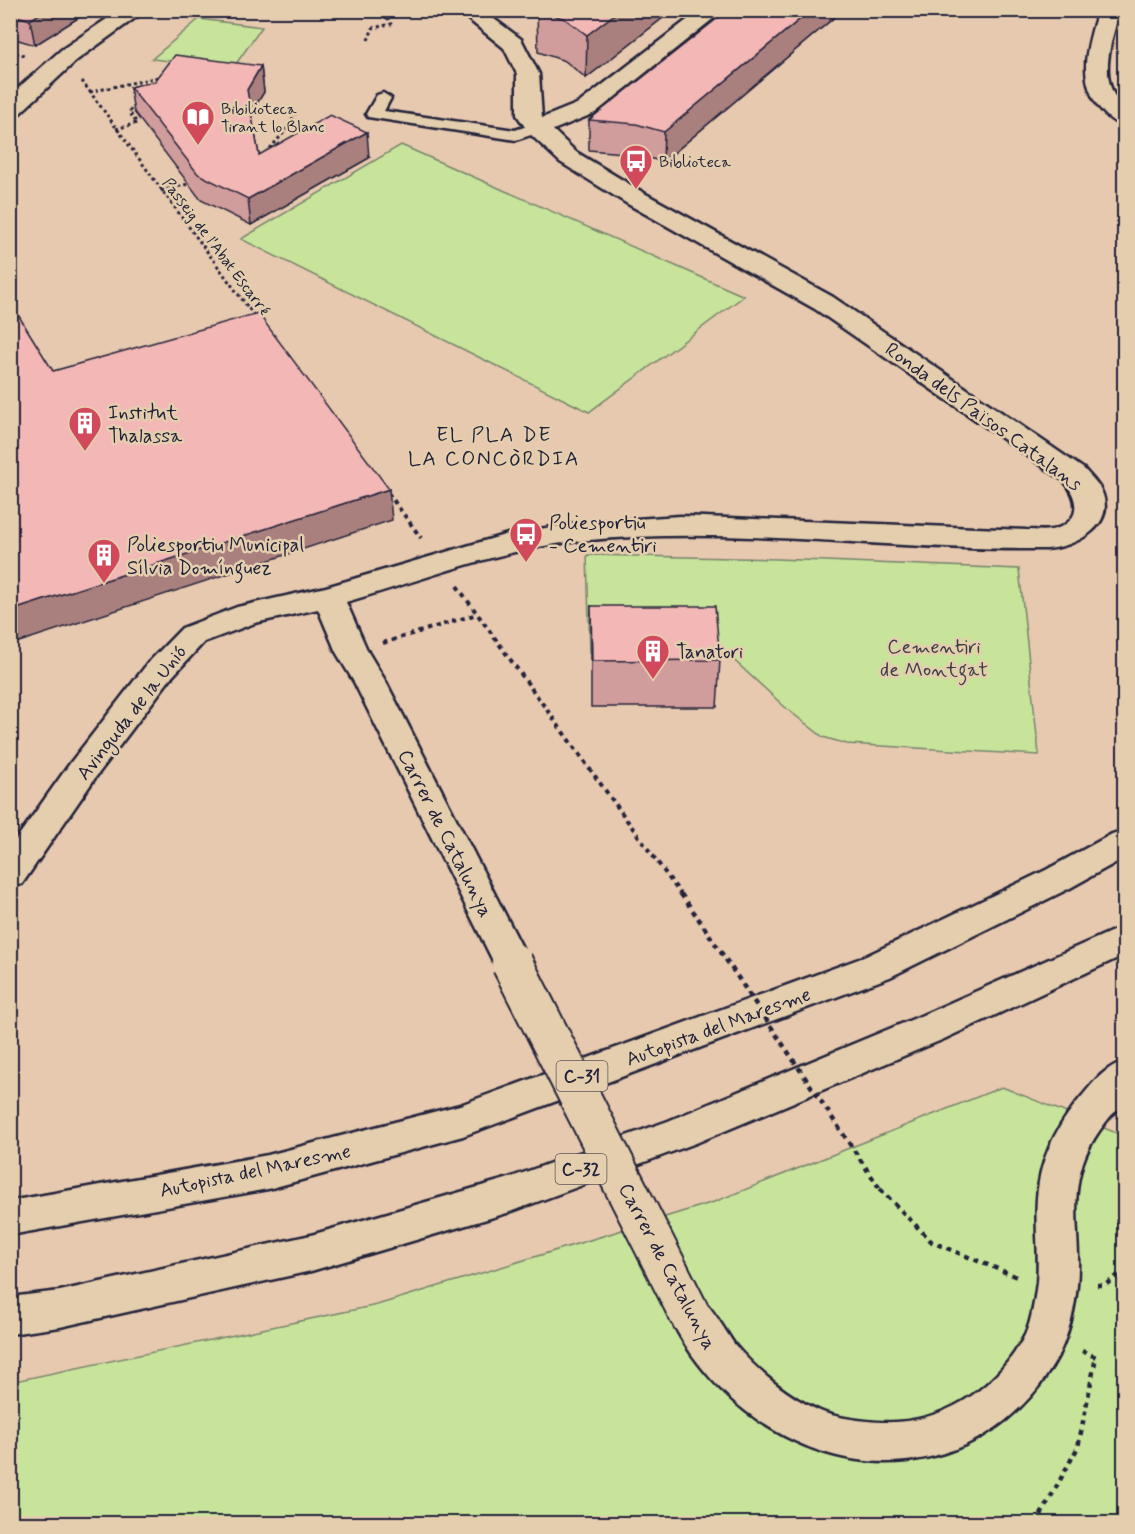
<svg xmlns="http://www.w3.org/2000/svg" width="1135" height="1534" font-family="Mynerve,sans-serif">
<rect width="100%" height="100%" fill="#e7c9af"/>
<filter id="ink" filterUnits="userSpaceOnUse"><feTurbulence type="fractalNoise" baseFrequency=".0167" numOctaves="2"/><feDisplacementMap in="SourceGraphic" scale="12" xChannelSelector="R" yChannelSelector="G"/><feConvolveMatrix kernelMatrix="1 2 1 2 8 2 1 2 1" color-interpolation-filters="sRGB"/></filter>
<g filter="url(#ink)">
<!-- green -->
<g fill="#c8e49b" stroke="#75836b" stroke-width="1.5">
<polygon points="199,19 262,27 233,68 152,59"/>
<polygon points="401,145 744,296 589,412 241,239"/>
<polygon points="587,555 777,559 1019,569 1039,755 847,744 823,737 787,709 725,652 590,653"/>
<polygon points="1002,1087 1124,1136 1124,1523 11,1523 10,1382 377,1305 714,1202"/>
</g>
<g fill="none" stroke-linecap="round" stroke-linejoin="round">
<defs>
<polygon id="service" points="383,93 391,98 384,111 515,130 537,123 545,128 543,131 516,140 368,117 366,114 377,95"/>
<g id="minor">
<polygon points="120,10 146,10 77,60 18,115 10,117 10,96 16,90 61,50"/>
<path d="M457,10H482L521,39L539,74L542,118L579,103L700,10H724L595,113L553,130L576,152L644,193L833,297L1084,469C1091,477 1100,485 1103,495C1114,528 1073,547 1047,549C891,551 735,525 579,541C499,549 422,580 346,602L368,652L386,682L530,963L525,973L512,977L499,973L354,682L336,652L318,609L255,623L204,642L170,679L95,778L22,884L10,888V848L71,762L148,663L182,628L237,607L326,587L508,534L577,523L680,516L1026,530C1035,530 1046,532 1055,529C1082,521 1079,499 1064,481L815,309L626,203L560,162L529,133L517,115V74L504,48Z"/>
<path d="M1098,10H1120C1111,42 1096,82 1124,107V126C1113,123 1105,115 1098,106C1077,75 1088,44 1098,10Z"/>
<path d="M1124,1061C1125,1068 1127,1094 1124,1101C1122,1107 1113,1113 1109,1118C1097,1133 1086,1149 1081,1169C1073,1197 1077,1226 1078,1254C1079,1289 1073,1325 1058,1356C1038,1395 1005,1427 965,1445C850,1497 719,1423 669,1315L675,1302L690,1296C694,1298 699,1299 703,1301C712,1307 727,1334 735,1345C757,1371 788,1397 820,1411C837,1419 877,1423 896,1422C951,1419 1000,1384 1025,1335C1032,1320 1035,1298 1037,1282C1040,1249 1033,1215 1039,1182C1044,1150 1062,1119 1083,1095C1095,1080 1106,1067 1124,1061Z"/>
</g>
<g id="motorway">
<polygon points="1124,830 1124,858 1070,888 890,977 463,1136 268,1189 10,1235 10,1201 268,1155 460,1105 864,957 1046,870 1112,834"/>
<polygon points="1124,926 1124,955 944,1039 696,1143 507,1213 311,1271 60,1327 10,1334 10,1297 60,1291 311,1235 506,1179 668,1121 918,1017"/>
</g>
</defs>
<!-- service casing -->
<use href="#service" stroke="#22223b" stroke-width="5"/>
<!-- minor casing -->
<use href="#minor" stroke="#22223b" stroke-width="5"/>
<!-- motorway casing -->
<use href="#motorway" stroke="#22223b" stroke-width="5"/>
<!-- path-far2 -->
<g stroke="#22223b" stroke-width="3" stroke-dasharray="3 3" stroke-linecap="butt">
<polyline points="348,10 385,15"/>
<polyline points="368,40 373,28 391,24 383,10"/>
<polyline points="10,52 24,55"/>
<polyline points="82,81 255,317"/>
<polyline points="90,92 163,76"/>
<polyline points="116,129 137,123 129,112 137,104"/>
<polyline points="266,153 287,129 297,110"/>
<polyline points="161,191 192,183"/>
</g>
<!-- path-far1 -->
<g stroke="#22223b" stroke-width="4" stroke-dasharray="4.5 4.5" stroke-linecap="butt">
<polyline points="388,493 421,538"/>
<polyline points="457,586 682,896"/>
<polyline points="383,643 477,614"/>
</g>
<!-- path -->
<g stroke="#22223b" stroke-width="4.5" stroke-dasharray="5 5" stroke-linecap="butt">
<polyline points="681,894 698,918"/>
<polyline points="880,1189 932,1242 1017,1277"/>
<polyline points="1097,1285 1105,1285 1124,1271"/>
<polyline points="1036,1524 1078,1447 1096,1357 1082,1351"/>
</g>
<!-- service -->
<use href="#service" fill="#e4cead" fill-rule="evenodd"/>
<!-- minor -->
<use href="#minor" fill="#e4cead" fill-rule="evenodd"/>
<!-- motorway -->
<use href="#motorway" fill="#e4cead" fill-rule="evenodd"/>
<defs>
<polyline id="minor-bridge" points="512,963 690,1315"/>
</defs>
<!-- minor-bridge casing -->
<use href="#minor-bridge" stroke="#22223b" stroke-width="44" stroke-linecap="butt"/>
<!-- path-bridge -->
<polyline stroke="#22223b" stroke-width="4.5" stroke-dasharray="5 5" stroke-linecap="butt" points="698,918 880,1189"/>
<!-- minor-bridge -->
<use href="#minor-bridge" stroke="#e4cead" stroke-width="40"/>
</g>
<!-- wall -->
<g fill="#d19d9c" stroke="#22223b" stroke-width="1.5">
<polygon points="10,10 92,10 86,13 35,45 12,38 10,44"/>
<polygon points="537,10 673,10 586,78 565,61 538,52"/>
<polygon points="728,10 843,10 663,162 635,154 589,150 589,120"/>
<polygon points="261,66 264,92 251,113 259,155 369,158 251,225 201,200 134,112 130,87"/>
<polygon points="591,606 720,660 717,707 591,707"/>
</g>
<!-- shaded-wall -->
<g fill="#aa807f" stroke="#22223b" stroke-width="1.5">
<polygon points="45,10 92,10 86,13 35,45 30,20"/>
<polygon points="620,10 673,10 586,78 587,35"/>
<polygon points="811,10 843,10 663,162 664,132"/>
<polygon points="261,66 264,92 250,115 247,90"/>
<polygon points="367,132 369,158 251,225 248,199"/>
<polygon points="389,489 392,520 10,645 10,611"/>
</g>
<!-- building -->
<g fill="#f3b7b5" stroke="#22223b" stroke-width="1.5">
<polygon points="10,10 45,10 30,20 10,14"/>
<polygon points="539,10 620,10 587,35 565,19"/>
<polygon points="728,10 811,10 664,132 636,124 589,120"/>
<polygon points="175,55 261,66 247,90 259,155 330,115 367,132 248,199 198,174 130,87 155,81"/>
<polygon points="10,302 53,371 258,313 389,489 10,611"/>
<polygon points="591,606 715,606 720,660 592,661"/>
</g>
</g>
<!-- icons -->
<defs>
<symbol id="library-pin" viewBox="-11 -11 22 30"><path d="M0 17L-7.5 6A9.5 9.5 0 1 1 7.5 6Z" fill="#d1495b" stroke="#e4cead"/><path d="M-6-4Q-3-5.5-.7-3.5V5Q-3 3-6 4ZM6-4Q3-5.5 .7-3.5V5Q3 3 6 4Z" fill="#fff"/></symbol>
<symbol id="bus-pin" viewBox="-11 -11 22 30"><path d="M0 17L-7.5 6A9.5 9.5 0 1 1 7.5 6Z" fill="#d1495b" stroke="#e4cead"/><path d="M-5-6H5V4H4V6H2V4H-2V6H-4V4H-5ZM-3.5-4V0h7V-4ZM-3.5 1.2v1.5H-2V1.2ZM2 1.2v1.5H3.5V1.2Z" fill="#fff"/></symbol>
<symbol id="building-pin" viewBox="-11 -11 22 30"><path d="M0 17L-7.5 6A9.5 9.5 0 1 1 7.5 6Z" fill="#d1495b" stroke="#e4cead"/><path d="M-4-6H4V6H1V3H-1V6H-4ZM-2.5-4.3h1.7v1.8h-1.7ZM.8-4.3h1.7v1.8H.8ZM-2.5-1h1.7V.8h-1.7ZM.8-1h1.7V.8H.8Z" fill="#fff"/></symbol>
</defs>
<g fill-rule="evenodd">
<use href="#library-pin" x="179" y="98" width="38" height="52"/>
<use href="#bus-pin" x="617" y="142" width="38" height="52"/>
<use href="#building-pin" x="66" y="404" width="38" height="52"/>
<use href="#bus-pin" x="507" y="515" width="38" height="52"/>
<use href="#building-pin" x="85" y="536" width="38" height="52"/>
<use href="#building-pin" x="634" y="632" width="38" height="52"/>
</g>
<g text-anchor="middle" stroke-width="5" stroke-linejoin="round" paint-order="stroke">
<!-- far-poi labels -->
<g font-size="16" fill="#22223b" stroke="#e4cead" text-anchor="start">
<text x="221" y="114">Bibilioteca<tspan x="221" dy="18">Tirant lo Blanc</tspan></text>
<text x="659" y="167">Biblioteca</text>
</g>
<!-- far-street labels -->
<g font-size="16" fill="#22223b" stroke="#e4cead">
<text transform="translate(217 246) rotate(53)" y="6">Passeig de l'Abat Escarré</text>
</g>
<!-- shield labels -->
<g fill="#e4cead" stroke="#5c565d" stroke-width="1.5">
<rect x="556.5" y="1061" width="51" height="30" rx="4.5"/>
<rect x="555.5" y="1154" width="51" height="30" rx="4.5"/>
</g>
<g font-size="18" font-weight="bold" fill="#22223b">
<text x="582" y="1082">C-31</text>
<text x="581" y="1175">C-32</text>
</g>
<!-- poi labels -->
<g font-size="20" fill="#22223b" stroke="#e4cead" text-anchor="start">
<text x="108" y="419">Institut<tspan x="108" dy="23">Thalassa</tspan></text>
<text x="549" y="529">Poliesportiu<tspan x="549" dy="23">- Cementiri</tspan></text>
<text x="127" y="551">Poliesportiu Municipal<tspan x="127" dy="23">Sílvia Domínguez</tspan></text>
<text x="676" y="658">Tanatori</text>
</g>
<!-- street labels -->
<g font-size="20" fill="#22223b" stroke="#e4cead">
<text transform="translate(984 416) rotate(36)" y="7">Ronda dels Països Catalans</text>
<text transform="translate(131 712) rotate(-52)" y="7">Avinguda de la Unió</text>
<text transform="translate(446 833) rotate(63)" y="7">Carrer de Catalunya</text>
<text transform="translate(718 1026) rotate(-20)" y="7">Autopista del Maresme</text>
<text transform="translate(255 1170) rotate(-12)" y="7">Autopista del Maresme</text>
<text transform="translate(668 1266) rotate(62)" y="7">Carrer de Catalunya</text>
</g>
<!-- park labels -->
<g font-size="20" fill="#3b3f49" stroke="#e4cead">
<text x="934" y="653">Cementiri<tspan x="934" dy="23">de Montgat</tspan></text>
</g>
<!-- neighbourhood labels -->
<g font-size="21" letter-spacing="1.5" fill="#22223b" stroke="#e4cead">
<text x="494" y="441">EL PLA DE<tspan x="494" dy="24">LA CONCÒRDIA</tspan></text>
</g>
</g>
<!-- margin -->
<rect width="1135" height="1534" fill="none" stroke="#e4cead" stroke-width="36"/>
<rect x="18" y="18" width="1099" height="1498" fill="none" stroke="#22223b" stroke-width="2" filter="url(#ink)"/>
</svg>
